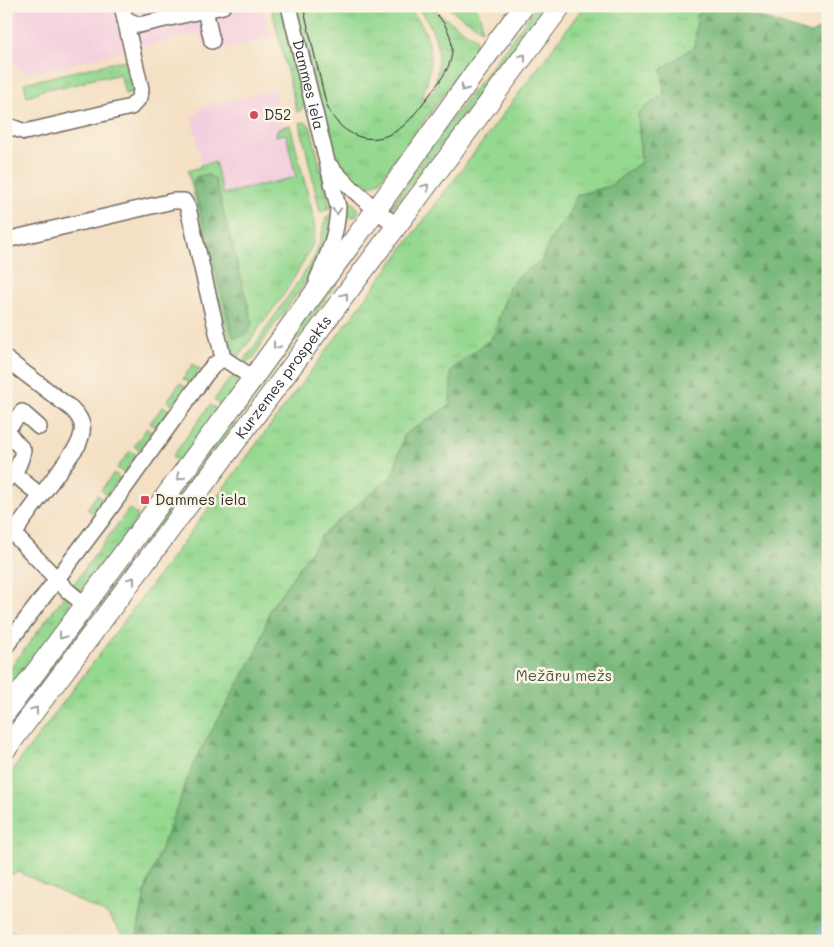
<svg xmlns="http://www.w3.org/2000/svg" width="834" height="947" font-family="Mali,sans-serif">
<defs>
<pattern id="industrial-furrows" width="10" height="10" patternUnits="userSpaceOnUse" patternTransform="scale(1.25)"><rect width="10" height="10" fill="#d0bdce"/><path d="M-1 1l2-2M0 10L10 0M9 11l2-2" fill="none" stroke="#a99aa7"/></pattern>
<pattern id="grass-tufts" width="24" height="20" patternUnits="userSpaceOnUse" patternTransform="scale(1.25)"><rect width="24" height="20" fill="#95d890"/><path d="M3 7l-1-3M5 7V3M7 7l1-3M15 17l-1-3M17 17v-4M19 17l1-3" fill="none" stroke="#81ba7c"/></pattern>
<pattern id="forest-firs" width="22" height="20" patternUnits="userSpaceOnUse" patternTransform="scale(1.25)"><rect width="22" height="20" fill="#78b87a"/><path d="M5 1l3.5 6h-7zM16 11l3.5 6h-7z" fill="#639664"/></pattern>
</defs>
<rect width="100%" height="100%" fill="#fcf5e5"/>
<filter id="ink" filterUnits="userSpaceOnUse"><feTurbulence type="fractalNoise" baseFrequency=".02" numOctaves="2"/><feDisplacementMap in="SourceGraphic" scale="10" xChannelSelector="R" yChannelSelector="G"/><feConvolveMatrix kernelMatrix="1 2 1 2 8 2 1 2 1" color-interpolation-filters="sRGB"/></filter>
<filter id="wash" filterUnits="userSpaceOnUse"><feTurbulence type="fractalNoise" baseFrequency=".0096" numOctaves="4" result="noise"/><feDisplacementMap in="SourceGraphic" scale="20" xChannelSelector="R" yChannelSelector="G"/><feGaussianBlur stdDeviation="1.12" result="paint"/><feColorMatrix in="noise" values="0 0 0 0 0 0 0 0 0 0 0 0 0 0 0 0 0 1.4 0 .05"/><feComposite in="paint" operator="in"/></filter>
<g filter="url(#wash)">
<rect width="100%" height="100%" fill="#f4e0c4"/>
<!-- built -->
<g fill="#f4cfde">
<polygon points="6,6 263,6 271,38 206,53 201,33 25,74 6,55"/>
<polygon points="275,89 296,177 223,194 215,162 202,165 192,118 202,107"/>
</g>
<!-- industrial -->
<polygon fill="url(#industrial-furrows)" points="6,927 24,935 36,941 6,941"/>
<!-- grass -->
<g fill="url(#grass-tufts)" stroke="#60825e">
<path d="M271,6H282L305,99C305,105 304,110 297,112Z"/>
<path d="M295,6H406C435,31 435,67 421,99L424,101L437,84C435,77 438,71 438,64C439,39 432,25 416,6H427L475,38L476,46L474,53L380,181L373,185L365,187L356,185L333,161Z"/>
<path d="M445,6H476C480,14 482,21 482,30Z"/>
<polygon points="537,6 545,6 403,195 394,206 390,207 434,143"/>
<polygon points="584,6 709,6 697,16 695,46 662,69 664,94 638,113 641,162 610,186 577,195 568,215 550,240 541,262 524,272 510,285 492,338 451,370 451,405 404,435 393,475 323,534 270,609 260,645 146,888 136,941 127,941 107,914 19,872 6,876 6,779"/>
<polygon points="125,60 133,92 125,94 120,74 104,78 103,76 85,80 85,82 62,88 62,86 38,91 38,93 27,96 24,83"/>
<polygon points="304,122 309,125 311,129 330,207 324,211 320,211 300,123"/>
<polygon points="290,125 313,215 315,232 313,244 301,266 285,293 238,357 234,356 188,171 200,167 200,165 215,162 223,194 296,177 286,134 276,136 277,130 280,128"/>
<path d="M337,184L358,209C358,222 346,217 343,208C340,201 339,192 337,184Z"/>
<polygon points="330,215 328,239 318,266 267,335 252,360 243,363 246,358 314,258 320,242 326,217"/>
<polygon points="360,242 362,246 361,250 239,419 234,415"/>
<polygon points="193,364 200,369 190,383 183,379"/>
<polygon points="235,374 237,378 238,382 223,407 214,400 225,385"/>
<polygon points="180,383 186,388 173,406 167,401"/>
<polygon points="210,405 220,411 194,445 178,461 172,457"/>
<polygon points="163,406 170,411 157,428 150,423"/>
<polygon points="232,420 236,424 219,450 104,607 99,608 97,606"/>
<polygon points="147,428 153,433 140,450 134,446"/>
<polygon points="130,451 137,455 124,473 117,468"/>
<polygon points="114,473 120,478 107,495 101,490"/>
<polygon points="97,495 104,500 94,514 87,509"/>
<path d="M129,509L138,515L124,540L88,588C81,591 78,590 72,586Z"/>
<polygon points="65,595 68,597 72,612 6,696 6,674"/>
<polygon points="87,617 90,618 91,621 6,736 6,721"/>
</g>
<!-- forest -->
<g fill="url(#forest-firs)" stroke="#527252">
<polygon points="709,6 726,6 811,34 828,24 828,941 136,941 146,888 194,762 260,645 270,609 323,534 393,475 404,435 450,405 451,370 492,338 510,285 524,272 541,262 550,240 568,215 577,195 610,186 641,162 638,113 664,94 662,69 695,46 697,15"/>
<path d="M202,175H209L215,179L252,321C250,331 245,339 233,337L193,183L196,177Z"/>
</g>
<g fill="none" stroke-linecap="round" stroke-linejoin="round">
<!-- stream -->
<polyline stroke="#81afeb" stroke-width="4" points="819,941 828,900"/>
</g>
</g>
<g filter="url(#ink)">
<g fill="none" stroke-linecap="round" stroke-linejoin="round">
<defs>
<g id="street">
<path id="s1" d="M289,6L338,207C337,236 328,254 317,280"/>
<polyline points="205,10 212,41"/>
<polyline points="125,19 139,25 223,6"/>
<polyline points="6,125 25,132 131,107 140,97 141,89 122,6"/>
<path d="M330,166C350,189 372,207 397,226"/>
<polyline points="6,240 173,201 184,201 188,208 223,358 253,378"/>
<path d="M6,359L72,409C84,421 85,429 78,445L21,523L15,535"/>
<polyline points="6,430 22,412 39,427"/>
<path d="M6,431L23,450C21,462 16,473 6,480"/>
<polyline points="13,473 41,496"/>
<polyline points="6,526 68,591 85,605"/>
<polyline points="6,646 101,521 206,374 214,365 223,358"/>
</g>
<g id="secondary">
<polyline points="6,712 253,378 304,307 376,210 496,43 524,6"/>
<path id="s2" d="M6,749L561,6"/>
</g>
</defs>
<!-- street casing -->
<use href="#street" stroke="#716a61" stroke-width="18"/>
<!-- secondary casing -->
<use href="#secondary" stroke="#716a61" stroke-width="22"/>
<!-- street -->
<use href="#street" stroke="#fff" stroke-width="15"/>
<!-- secondary -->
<use href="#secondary" stroke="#fff" stroke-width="20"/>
<!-- tram -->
<path stroke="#2b2b2b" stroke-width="1" d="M303,6L326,103C337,134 370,150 399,129C410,122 419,108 427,98C435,87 445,76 450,62C457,40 445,19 427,6"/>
</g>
<!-- one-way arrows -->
<defs><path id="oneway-chevron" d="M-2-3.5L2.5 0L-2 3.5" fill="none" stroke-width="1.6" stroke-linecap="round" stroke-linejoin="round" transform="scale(1.25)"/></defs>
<g stroke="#a0a0a0">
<use href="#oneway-chevron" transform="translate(523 57) rotate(-53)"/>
<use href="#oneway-chevron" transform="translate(464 88) rotate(126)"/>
<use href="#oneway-chevron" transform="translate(426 187) rotate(-53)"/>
<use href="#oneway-chevron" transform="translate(337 211) rotate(87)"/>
<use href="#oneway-chevron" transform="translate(345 296) rotate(-53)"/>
<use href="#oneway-chevron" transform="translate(276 346) rotate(126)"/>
<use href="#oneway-chevron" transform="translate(180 477) rotate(127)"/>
<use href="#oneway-chevron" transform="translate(132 580) rotate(-53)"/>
<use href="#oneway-chevron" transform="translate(62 636) rotate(126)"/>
<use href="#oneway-chevron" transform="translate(35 710) rotate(-53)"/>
</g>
</g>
<!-- markers -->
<g fill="#d1495b" stroke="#fcf5e5" stroke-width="2">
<circle cx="254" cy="115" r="5"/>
<rect x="140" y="495" width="10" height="10" rx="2.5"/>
</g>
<g text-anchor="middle" stroke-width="5" stroke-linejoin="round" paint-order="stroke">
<!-- street labels -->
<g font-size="15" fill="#2b2b2b" stroke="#fcf5e5">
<text dy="5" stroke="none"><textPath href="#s1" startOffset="81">Dammes iela</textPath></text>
<text dy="5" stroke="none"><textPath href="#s2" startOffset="464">Kurzemes prospekts</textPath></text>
</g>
<!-- poi labels -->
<g font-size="15" fill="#2b2b2b" stroke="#fcf5e5" text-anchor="start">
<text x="264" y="120">D52</text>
<text x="155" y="505">Dammes iela</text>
</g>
<!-- park labels -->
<g font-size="15" fill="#465644" stroke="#fcf5e5">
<text x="564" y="681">Mežāru mežs</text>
</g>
</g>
<!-- margin -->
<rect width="834" height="947" fill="none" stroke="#fcf5e5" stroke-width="25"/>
</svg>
